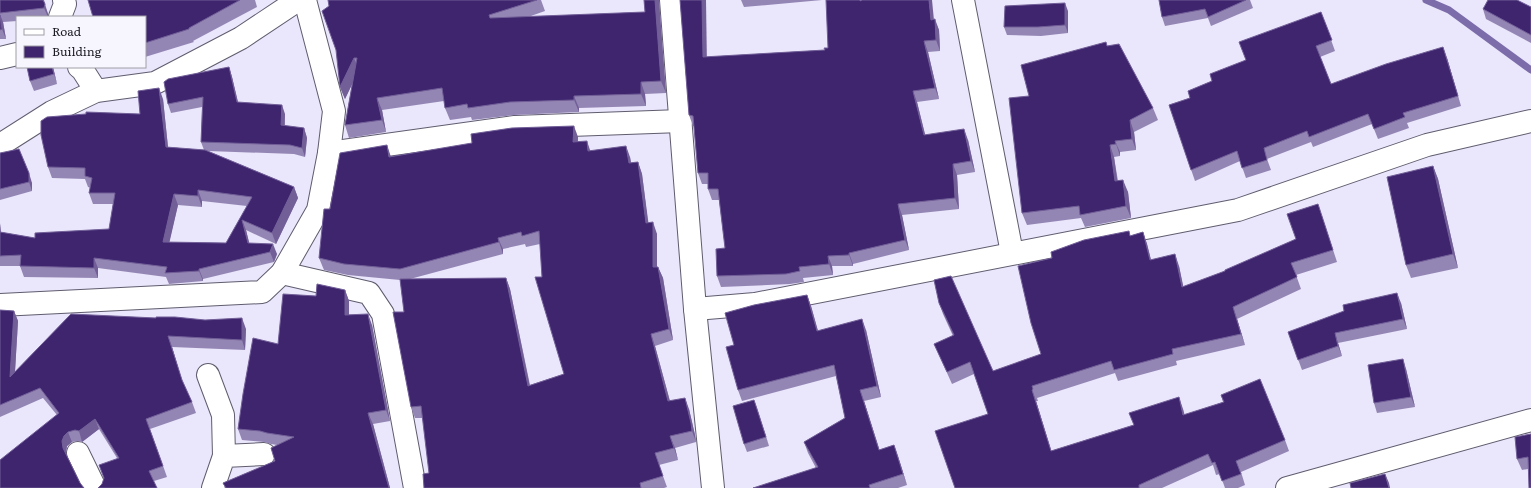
<svg xmlns="http://www.w3.org/2000/svg" width="1531" height="488" font-family="Literata,serif">
<rect width="100%" height="100%" fill="#eae6fb"/>
<g fill="none" stroke-linecap="round" stroke-linejoin="round">
<!-- stream -->
<polyline stroke="#7c6ca9" stroke-width="7" points="1426,0 1449,10 1531,70"/>
<defs>
<g id="minor">
<polyline points="671,0 695,309 713,488"/>
<polyline points="963,0 1012,253"/>
<polyline points="60,17 65,4 64,0"/>
<polyline points="0,58 17,54"/>
<polyline points="79,67 82,69 96,91"/>
<polyline points="0,145 52,112 96,91 155,83 241,38 298,0"/>
<polyline points="329,153 515,127 681,121"/>
<polyline points="282,273 369,293 383,314 415,488"/>
<polyline points="0,305 262,292 282,273 318,210 329,153 334,111 305,0"/>
<polyline points="695,309 755,304 1238,210 1427,145 1531,121"/>
<polyline points="208,375 223,415 224,456"/>
<polyline points="78,453 95,488"/>
<polyline points="213,488 224,456 264,454"/>
<polyline points="1287,488 1531,420"/>
</g>
</defs>
<!-- minor casing -->
<use href="#minor" stroke="#605c6e" stroke-width="24"/>
<!-- minor -->
<use href="#minor" stroke="#fff" stroke-width="22"/>
</g>
<!-- wall -->
<g fill="#9486b4" fill-rule="evenodd">
<polygon points="0,0 44,0 48,14 48,17 17,17 17,21 3,22 6,39 0,39"/>
<polygon points="88,0 255,0 257,7 193,41 194,42 145,57 145,17"/>
<polygon points="328,0 541,0 545,11 528,17 645,12 644,0 659,0 666,93 645,94 646,106 579,108 579,112 514,115 472,120 471,117 450,120 445,108 444,101 382,110 386,132 349,138 345,125 352,84 345,99 340,87 337,51"/>
<polygon points="680,0 706,0 706,57 825,50 828,48 934,19 939,30 940,51 928,52 939,99 917,102 925,135 968,140 975,172 957,175 959,209 902,215 909,250 853,264 853,266 832,266 833,275 803,278 804,282 790,284 721,287 717,276 725,248 719,200 712,200 708,189 708,184 702,184 698,173 694,126 693,126 689,115"/>
<polygon points="741,0 822,0 744,7"/>
<polygon points="1159,0 1250,0 1253,8 1211,26 1208,18 1165,26 1162,17"/>
<polygon points="1531,7 1531,43 1486,19 1483,9"/>
<polygon points="1068,11 1068,33 1041,36 1007,35 1004,27"/>
<polygon points="1321,12 1335,51 1320,57 1331,84 1447,58 1461,106 1407,123 1409,128 1378,139 1372,124 1313,147 1311,142 1267,159 1271,170 1246,178 1240,161 1195,181 1169,105 1190,98 1188,91 1212,81"/>
<polygon points="1107,46 1153,108 1158,120 1134,132 1136,150 1120,152 1120,156 1114,157 1118,181 1128,192 1131,218 1085,227 1081,218 1027,225 1022,213 1029,96"/>
<polygon points="27,67 53,67 57,84 34,91 30,81"/>
<path d="M229,67L232,77L238,102L285,114V126L304,128L307,138L305,157L294,154L208,151L294,187L298,198L276,244L246,230L249,243L277,254L274,262L203,279V281L169,284L166,277L98,268V278L24,277L20,266H0V223L1,232L35,238L109,229L113,204H93L89,193L91,188L88,187L85,179L52,178L48,167L140,114L163,99L168,147L204,150L201,142L202,107L171,113L168,104ZM202,201L247,206L226,243L169,242L178,205L202,207Z"/>
<path d="M578,137V142L590,151L630,157L631,163L638,162L642,174L648,223L657,234V267H658L663,278L673,340L655,346L670,401L689,409L695,435L696,442L675,448L678,460L659,465L667,487L664,488H424L429,473L423,418H415L411,407L404,312L400,280L348,275L324,270L319,258L330,209L391,157ZM525,244L526,247L540,244L542,277L564,374L530,385L510,289L506,278L410,279L503,254V249Z"/>
<polygon points="0,153 32,183 32,191 0,200"/>
<polygon points="1433,166 1438,179 1458,268 1411,278 1406,265"/>
<polygon points="1322,216 1337,262 1296,275 1301,289 1237,319 1245,345 1176,361 1177,365 1118,381 1115,373 1037,398 1038,401 1036,401 1051,451 1183,409 1184,415 1223,402 1221,395 1285,440 1289,451 1241,472 1245,485 1238,488 1225,488 1220,474 1216,475 1213,465 1162,488 955,488 988,414 974,374 952,384 939,355 934,344 953,336 943,314 939,303 993,371 1041,354 1052,258 1143,232 1147,244 1151,260 1179,266 1183,287 1225,271 1296,239"/>
<polygon points="345,290 349,301 349,315 372,325 390,421 373,424 390,488 225,488 223,483 275,461 277,445 271,444 264,442 242,440 238,429 278,344 316,296"/>
<polygon points="807,295 811,306 818,331 866,330 881,397 864,401 879,450 894,445 907,485 898,488 753,488 816,468 808,453 804,442 845,418 836,376 742,401 738,390 734,345"/>
<polygon points="1401,303 1407,329 1338,343 1342,356 1302,370 1288,332"/>
<polygon points="0,310 14,311 18,321 15,372 71,314 246,329 245,350 172,347 183,384 192,402 196,413 150,429 167,477 154,481 102,484 117,458 99,429 82,442 78,441 72,442 67,446 66,452 0,488 57,415 43,398 0,417"/>
<polygon points="1406,369 1415,407 1377,413 1374,403"/>
<polygon points="754,400 769,446 747,452 744,444"/>
<polygon points="1531,434 1528,469 1522,470 1517,459"/>
</g>
<!-- shaded-wall -->
<g fill="#725f98">
<polygon points="43,0 48,14 48,17 44,8"/>
<polygon points="655,0 659,0 666,93 661,81"/>
<polygon points="702,0 706,0 707,68 703,57"/>
<polygon points="929,0 932,0 935,31 931,20"/>
<polygon points="1065,3 1068,11 1068,33 1065,25"/>
<polygon points="0,14 3,22 6,39 2,29"/>
<polygon points="935,19 939,30 940,51 936,40"/>
<polygon points="924,41 928,52 939,99 935,88"/>
<polygon points="1443,47 1447,58 1461,106 1458,96"/>
<polygon points="354,58 359,70 345,99 340,87"/>
<polygon points="52,67 53,67 57,84 54,74"/>
<polygon points="229,67 232,77 240,111 237,102"/>
<polygon points="641,82 645,94 646,106 641,94"/>
<polygon points="159,88 163,99 169,157 166,147"/>
<polygon points="913,91 917,102 928,146 924,135"/>
<polygon points="574,96 579,108 579,112 574,100"/>
<polygon points="377,98 382,110 386,132 382,120"/>
<polygon points="282,105 285,114 284,134 281,125"/>
<polygon points="1130,120 1134,132 1136,150 1132,139"/>
<polygon points="574,126 578,137 577,154 573,142"/>
<polygon points="304,128 307,138 305,157 302,148"/>
<polygon points="964,129 968,140 975,172 971,161"/>
<polygon points="587,141 591,153 588,151"/>
<polygon points="1115,141 1120,152 1120,156"/>
<polygon points="387,145 391,157 389,157"/>
<polygon points="1110,145 1114,157 1119,193 1115,181"/>
<polygon points="626,146 630,157 633,175 629,163"/>
<polygon points="638,162 642,174 650,235 646,223"/>
<polygon points="953,164 957,175 959,209 955,198"/>
<polygon points="1433,166 1438,179 1458,268 1453,254"/>
<polygon points="29,173 32,183 32,191 29,182"/>
<polygon points="1123,180 1128,192 1131,218 1126,206"/>
<polygon points="294,187 298,198 276,244 272,233"/>
<polygon points="198,190 202,201 202,207 198,196"/>
<polygon points="174,194 178,205 167,253 163,242"/>
<polygon points="898,204 902,215 909,250 905,240"/>
<polygon points="242,220 246,230 252,254 248,243"/>
<polygon points="653,222 657,234 657,279 653,267"/>
<polygon points="0,223 0,224 2,243 0,236"/>
<polygon points="1143,232 1147,244 1154,272 1150,260"/>
<polygon points="498,238 503,249 503,254 499,242"/>
<polygon points="273,244 277,254 274,262 270,252"/>
<polygon points="849,253 853,264 853,266 849,255"/>
<polygon points="1175,254 1179,266 1186,299 1182,287"/>
<polygon points="828,256 832,266 833,275 829,264"/>
<polygon points="94,258 98,268 98,278 94,268"/>
<polygon points="658,267 663,278 673,340 669,329"/>
<polygon points="199,269 203,279 203,281 199,271"/>
<polygon points="506,278 510,289 532,397 528,386"/>
<polygon points="345,290 349,301 349,326 345,315"/>
<polygon points="1397,293 1401,303 1407,329 1403,319"/>
<polygon points="807,295 811,306 821,342 817,331"/>
<polygon points="1233,307 1237,319 1245,345 1241,334"/>
<polygon points="14,311 18,321 14,388 10,377"/>
<polygon points="368,314 372,325 390,421 386,410"/>
<polygon points="242,318 246,329 245,350 242,340"/>
<polygon points="862,319 866,330 881,397 877,386"/>
<polygon points="1335,333 1338,343 1342,356 1338,346"/>
<polygon points="651,334 655,346 673,413 668,401"/>
<polygon points="168,336 172,347 185,390 182,380"/>
<polygon points="1403,359 1406,369 1415,407 1411,397"/>
<polygon points="860,390 864,401 883,461 879,450"/>
<polygon points="1032,390 1036,401 1055,463 1051,451"/>
<polygon points="1179,397 1183,409 1188,427 1183,415"/>
<polygon points="685,398 689,409 695,435 696,442 692,431"/>
<polygon points="754,400 757,408 769,446 766,437"/>
<polygon points="368,413 373,424 390,488 389,488"/>
<polygon points="95,419 99,429 82,442 79,431"/>
<polygon points="68,432 72,442 67,446 66,452 67,458 63,448 62,441 64,436"/>
<polygon points="670,436 675,448 678,460"/>
<polygon points="894,445 898,456 907,485 903,474"/>
<polygon points="1385,474 1389,483 1390,488 1389,488"/>
</g>
<!-- building -->
<g fill="#3e256e" stroke="#725f98" fill-rule="evenodd">
<polygon points="0,0 43,0 45,4 44,8 0,13"/>
<polygon points="88,0 240,0 189,28 189,29 145,43 145,17 93,17"/>
<polygon points="328,0 537,0 489,15 490,18 645,12 644,0 655,0 661,81 641,82 641,94 574,96 574,100 510,102 468,108 467,104 445,108 442,88 377,98 382,120 345,125 357,58 354,58 340,87 336,50 322,11 329,6"/>
<polygon points="680,0 702,0 703,57 825,50 824,48 828,48 826,0 860,0 860,1 862,0 929,0 931,20 935,19 936,40 924,41 935,88 913,91 924,135 964,129 971,161 953,164 955,198 898,204 905,240 849,253 849,255 828,256 829,264 799,267 800,271 786,274 717,276 716,249 725,248 718,189 708,189 708,173 698,173 693,116 689,115"/>
<polygon points="1159,0 1246,0 1208,17 1205,9 1162,17"/>
<polygon points="1488,0 1517,0 1531,7 1531,35 1483,9"/>
<polygon points="1065,3 1065,25 1038,27 1004,27 1005,6"/>
<polygon points="1321,12 1332,40 1316,46 1331,84 1386,64 1443,47 1458,96 1403,113 1405,117 1374,129 1368,114 1309,137 1307,131 1264,148 1267,160 1242,168 1237,151 1191,170 1169,105 1190,98 1188,91 1212,81 1210,74 1246,60 1239,42"/>
<polygon points="0,15 2,29 0,30"/>
<polygon points="1106,42 1107,46 1119,44 1153,108 1130,120 1132,139 1115,141 1116,144 1110,145 1115,181 1123,180 1126,206 1080,215 1079,206 1022,213 1009,98 1029,96 1021,65"/>
<polygon points="27,67 52,67 54,74 30,81"/>
<polygon points="229,67 237,102 282,105 281,125 304,128 302,148 290,145 201,142 203,97 168,104 164,82 168,79"/>
<path d="M159,88L166,147L205,150L294,187L272,233L242,220L248,243L273,244L270,252L199,269V271L165,273L167,267L94,258V268L20,266L21,255L0,256V232L35,238V233L109,229L115,193H89L92,178L85,176V168L48,167L41,135V121L47,117L86,114V112L140,114L138,91ZM198,190L252,197L226,243L163,242L174,194L198,196Z"/>
<polygon points="574,126 573,142 587,141 588,151 626,146 629,163 638,162 646,223 653,222 653,267 658,267 669,329 651,334 668,401 685,398 691,423 692,431 670,436 674,448 655,453 663,476 640,483 641,488 424,488 423,474 429,473 421,406 411,407 393,312 404,312 400,279 506,278 528,386 564,374 535,277 542,277 539,231 522,236 521,232 498,238 499,242 400,269 344,264 319,258 324,209 330,209 340,153 387,145 389,157 472,143 471,134 512,128"/>
<polygon points="19,149 29,173 29,182 0,189 0,153"/>
<polygon points="1433,166 1453,254 1406,265 1387,177"/>
<polygon points="1318,204 1333,250 1291,263 1297,277 1233,307 1241,334 1172,349 1173,354 1114,370 1111,361 1032,386 1033,389 1032,390 1051,451 1134,425 1129,413 1179,397 1183,415 1224,402 1221,395 1260,379 1285,440 1236,461 1241,474 1222,481 1215,462 1212,463 1208,454 1139,485 1139,488 955,488 935,431 988,414 970,362 947,372 934,344 954,335 939,303 934,280 951,276 993,371 1041,354 1031,323 1018,266 1052,258 1051,252 1084,240 1129,231 1130,236 1143,232 1150,260 1175,254 1182,287 1225,271 1225,270 1296,239 1287,214"/>
<polygon points="317,284 345,290 345,315 368,314 386,410 368,413 389,488 226,488 223,483 275,461 271,448 294,437 267,433 260,431 238,429 243,394 253,338 278,344 283,294 316,296"/>
<polygon points="1397,293 1403,319 1335,333 1338,346 1298,360 1288,332 1344,311 1343,305"/>
<polygon points="807,295 817,331 862,319 877,386 860,390 879,450 894,445 903,474 869,485 870,488 753,488 818,467 804,442 845,418 834,365 738,390 726,347 734,345 725,313 754,305"/>
<polygon points="0,310 14,311 10,377 71,314 156,318 156,317 175,317 205,320 242,318 242,340 168,336 182,380 192,402 146,419 163,466 149,471 157,488 98,488 102,484 104,478 99,465 119,458 95,419 79,431 75,430 68,432 64,436 62,441 63,448 80,483 84,488 0,488 0,460 59,413 40,388 0,405"/>
<polygon points="1403,359 1411,397 1374,403 1368,365"/>
<polygon points="754,400 766,437 744,444 733,406"/>
<polygon points="1531,434 1531,488 1529,488 1528,457 1517,459 1515,437"/>
<polygon points="1385,474 1389,488 1351,488 1350,483"/>
</g>
<!-- legend -->
<rect x="16" y="16" width="130" height="52" fill="#f7f5fe" stroke="#a09ea6"/>
<rect x="24" y="29" width="20" height="6" fill="#ffffff" stroke="#a09ea6"/>
<text x="52" y="36" font-size="12" fill="#1d1b23">Road</text>
<rect x="24" y="46" width="20" height="12" fill="#3e256e" stroke="#a09ea6"/>
<text x="52" y="56" font-size="12" fill="#1d1b23">Building</text>
</svg>
